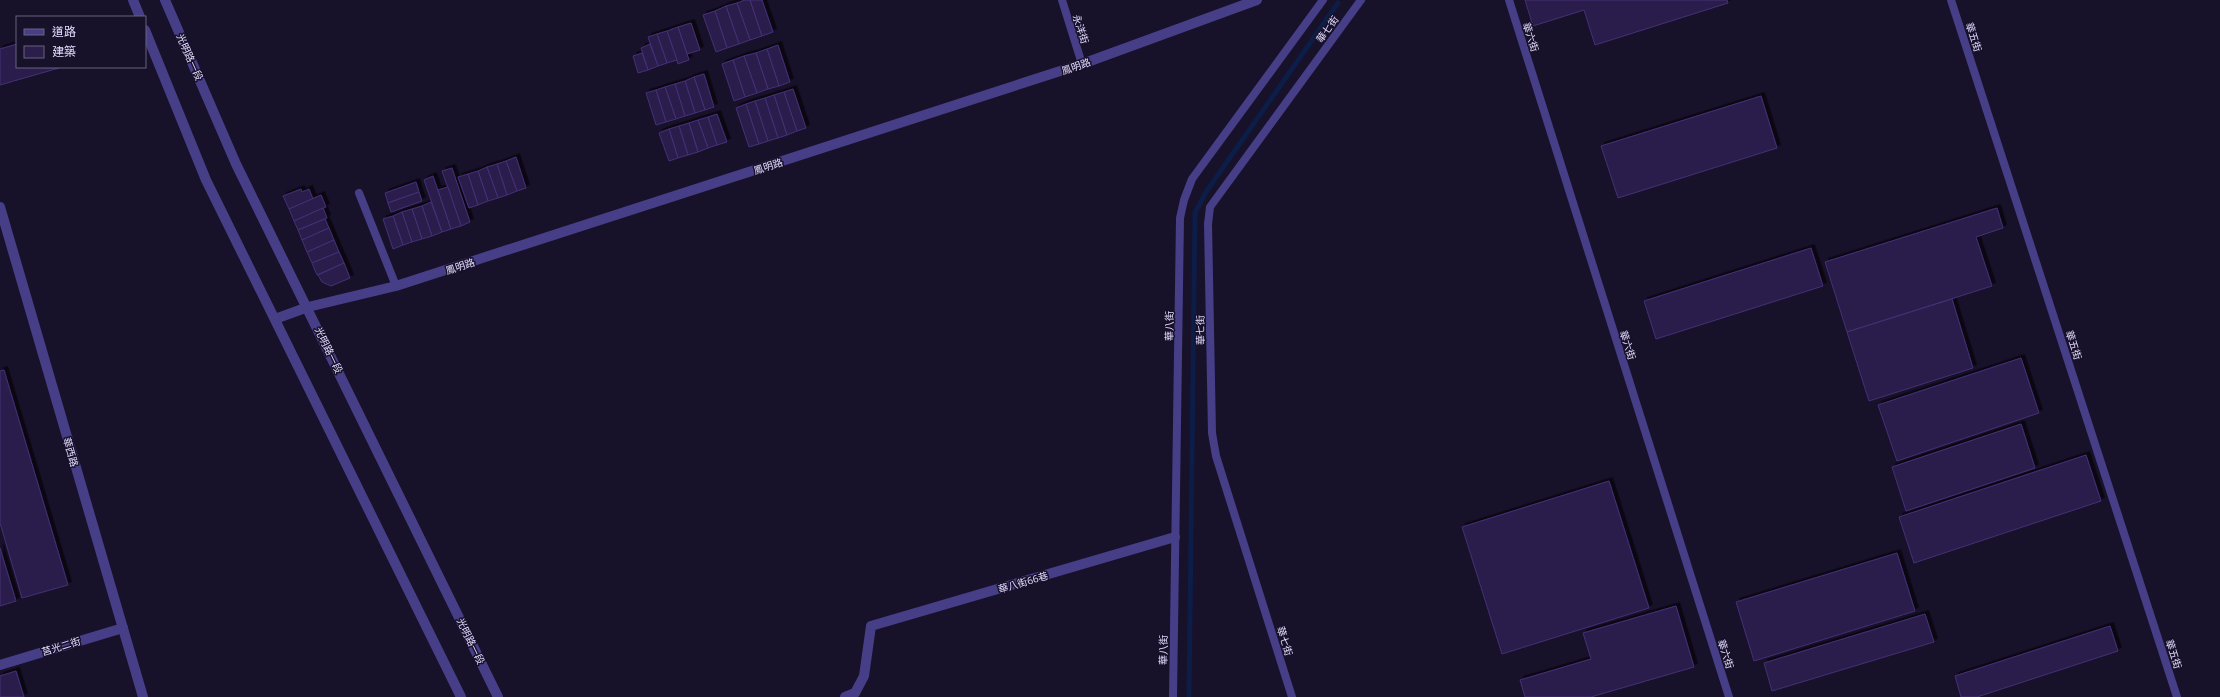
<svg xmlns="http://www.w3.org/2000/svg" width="2220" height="697" font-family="'Open Sans','Noto Sans TC',sans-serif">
<defs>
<filter id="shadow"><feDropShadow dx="3.5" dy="-3.5" stdDeviation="0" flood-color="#0009"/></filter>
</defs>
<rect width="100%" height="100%" fill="#18112a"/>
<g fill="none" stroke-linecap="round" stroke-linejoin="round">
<!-- stream -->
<polyline stroke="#0c1d48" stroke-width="5" points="1189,697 1195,213 1206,192 1338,3"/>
</g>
<!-- building -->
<g fill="#2b1e4b" stroke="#443076" filter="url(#shadow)">
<polygon points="745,0 750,0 762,36 750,40 737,3"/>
<polygon points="750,0 762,0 773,32 762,36"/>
<polygon points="1525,0 1727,0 1728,3 1595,45 1584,10 1533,26"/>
<polygon points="737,3 750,40 739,44 726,6"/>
<polygon points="726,6 739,44 727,48 715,11"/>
<polygon points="715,11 727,48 716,52 703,15"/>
<polygon points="691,23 700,50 687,54 678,27"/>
<polygon points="678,27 689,60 678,64 667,31"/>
<polygon points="667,31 677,60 667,63 657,34"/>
<polygon points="657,34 667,63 658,66 648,37"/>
<polygon points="17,44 17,67 59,68 0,85 0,49"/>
<polygon points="650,44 658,66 648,70 641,48"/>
<polygon points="778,45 790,82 779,86 767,49"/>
<polygon points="767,49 779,86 768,89 756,53"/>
<polygon points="642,53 648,70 638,73 633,56"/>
<polygon points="756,53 768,89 757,93 744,56"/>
<polygon points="744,56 757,93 745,97 733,60"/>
<polygon points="733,60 745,97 734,101 722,64"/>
<polygon points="704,74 714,107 705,110 694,77"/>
<polygon points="694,77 705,110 695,113 685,81"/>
<polygon points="685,81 695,113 685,116 675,84"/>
<polygon points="675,84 685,116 676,119 665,87"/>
<polygon points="665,87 676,119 666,122 656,90"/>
<polygon points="793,89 806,128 797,131 784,92"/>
<polygon points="656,90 666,122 656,125 646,93"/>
<polygon points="784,92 797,131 787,135 774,95"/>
<polygon points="774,95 787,135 778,138 765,98"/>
<polygon points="1761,96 1777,148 1618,198 1601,146"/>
<polygon points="765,98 778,138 768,141 755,101"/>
<polygon points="755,101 768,141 759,144 746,104"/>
<polygon points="746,104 759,144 749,147 736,108"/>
<polygon points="717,114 727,142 717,145 708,117"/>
<polygon points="708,117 717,145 708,148 698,120"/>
<polygon points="698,120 708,148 698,152 689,123"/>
<polygon points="689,123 698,152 688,155 679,126"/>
<polygon points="679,126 688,155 678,158 669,129"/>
<polygon points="669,129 678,158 669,161 659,133"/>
<polygon points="516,157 526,188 517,191 506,161"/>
<polygon points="506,161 517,191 507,195 497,164"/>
<polygon points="497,164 507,195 498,198 487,167"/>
<polygon points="487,167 498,198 488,201 478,171"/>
<polygon points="452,168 470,222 461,226 442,171"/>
<polygon points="478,171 488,201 478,205 468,174"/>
<polygon points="468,174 478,205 469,208 458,177"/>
<polygon points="433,176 451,229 442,232 424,180"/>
<polygon points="416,182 419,192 388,203 385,193"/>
<polygon points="448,187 461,226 451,229 438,190"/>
<polygon points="301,189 302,192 309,189 313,199 289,209 283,196"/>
<polygon points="419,192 422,201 391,212 388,203"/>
<polygon points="321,195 326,207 294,221 289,209"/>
<polygon points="431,202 442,232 432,236 422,206"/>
<polygon points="422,206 432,236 422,239 412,209"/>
<polygon points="323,208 327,218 298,230 294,221"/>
<polygon points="1997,208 2003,228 1976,237 1992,286 1847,332 1825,262"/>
<polygon points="412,209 422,239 412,242 402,212"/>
<polygon points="402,212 412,242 403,245 393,216"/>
<polygon points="393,216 403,245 393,249 383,219"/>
<polygon points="325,219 329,228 302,240 298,230"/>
<polygon points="329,228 334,240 307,252 302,240"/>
<polygon points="334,240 339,252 312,263 307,252"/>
<polygon points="1811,248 1823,286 1656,339 1644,301"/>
<polygon points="339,252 344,263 317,275 312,263"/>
<polygon points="344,263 350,278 331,286 322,282 318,275"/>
<polygon points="1952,299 1973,368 1869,401 1847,332"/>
<polygon points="2021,358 2039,413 1897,461 1878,405"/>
<polygon points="4,370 68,585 22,598 0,523 0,371"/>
<polygon points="2021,424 2035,468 1906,511 1892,467"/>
<polygon points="2086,455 2101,501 1914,563 1899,517"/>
<polygon points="1609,481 1649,608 1502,654 1462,527"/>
<polygon points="0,548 16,601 0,606"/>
<polygon points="1897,553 1915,611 1754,661 1736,602"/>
<polygon points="1676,606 1694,667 1591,697 1525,697 1520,680 1591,659 1583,633"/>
<polygon points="1925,614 1934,642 1772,691 1764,663"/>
<polygon points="2110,626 2118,651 1977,697 1961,697 1955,676"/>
<polygon points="16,671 24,697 0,697 0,676"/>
</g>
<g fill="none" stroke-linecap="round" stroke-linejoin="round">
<!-- service -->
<g stroke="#473e88" stroke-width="8">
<polyline points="1062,0 1082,64"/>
<polyline points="1509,0 1729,697"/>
<polyline points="1951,0 2177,697"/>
<polyline points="359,193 396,286"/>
<polyline points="1173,697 1180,218 1184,200 1192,179 1323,0"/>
<polyline points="1292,697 1216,456 1212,433 1208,224 1210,207 1361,0"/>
</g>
<!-- minor -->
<g stroke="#473e88" stroke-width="10">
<polyline points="0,207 143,697"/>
<polyline points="275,319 308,307 396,286 1082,64 1257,0"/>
<polyline points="0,665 123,628"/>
<polyline points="845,697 855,693 864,676 871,626 1175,537"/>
</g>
<!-- tertiary -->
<g stroke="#473e88" stroke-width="10">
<polyline points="133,0 140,17"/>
<polyline points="165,0 236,164 498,697"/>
<polyline points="145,30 206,180 461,697"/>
</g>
</g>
<g text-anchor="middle" stroke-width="3" stroke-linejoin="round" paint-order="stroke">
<!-- street labels -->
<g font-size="10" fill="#e2dbfe" stroke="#18112a">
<text transform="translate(1081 29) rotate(72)" y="4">永洋街</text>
<text transform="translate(1327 29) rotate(-54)" y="4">華七街</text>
<text transform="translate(1531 37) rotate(72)" y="4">華六街</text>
<text transform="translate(1974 37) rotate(72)" y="4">華五街</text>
<text transform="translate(190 57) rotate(66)" y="4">光明路一段</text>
<text transform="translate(1076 66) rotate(-19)" y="4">鳳明路</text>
<text transform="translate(768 166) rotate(-18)" y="4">鳳明路</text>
<text transform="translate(460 266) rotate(-18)" y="4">鳳明路</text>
<text transform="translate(1169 326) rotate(-89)" y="4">華八街</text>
<text transform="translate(1200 330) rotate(-91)" y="4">華七街</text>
<text transform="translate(1628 345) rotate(72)" y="4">華六街</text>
<text transform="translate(2074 345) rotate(72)" y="4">華五街</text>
<text transform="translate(329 350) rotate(64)" y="4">光明路一段</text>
<text transform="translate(71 452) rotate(74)" y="4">華西路</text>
<text transform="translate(1023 582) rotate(-16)" y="4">華八街66巷</text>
<text transform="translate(471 641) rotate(64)" y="4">光明路一段</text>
<text transform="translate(1285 641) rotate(73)" y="4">華七街</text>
<text transform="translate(61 646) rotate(-17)" y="4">莒光二街</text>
<text transform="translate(1163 650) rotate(-89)" y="4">華八街</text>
<text transform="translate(1726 654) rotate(72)" y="4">華六街</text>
<text transform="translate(2174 654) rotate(72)" y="4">華五街</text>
</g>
</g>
<!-- legend -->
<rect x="16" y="16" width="130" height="52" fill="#18112a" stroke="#69627f"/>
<rect x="24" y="29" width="20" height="6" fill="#473e88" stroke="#69627f"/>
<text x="52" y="36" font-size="12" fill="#e2dbfe">道路</text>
<rect x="24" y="46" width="20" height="12" fill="#2b1e4b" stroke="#69627f"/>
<text x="52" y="56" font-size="12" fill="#e2dbfe">建築</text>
</svg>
